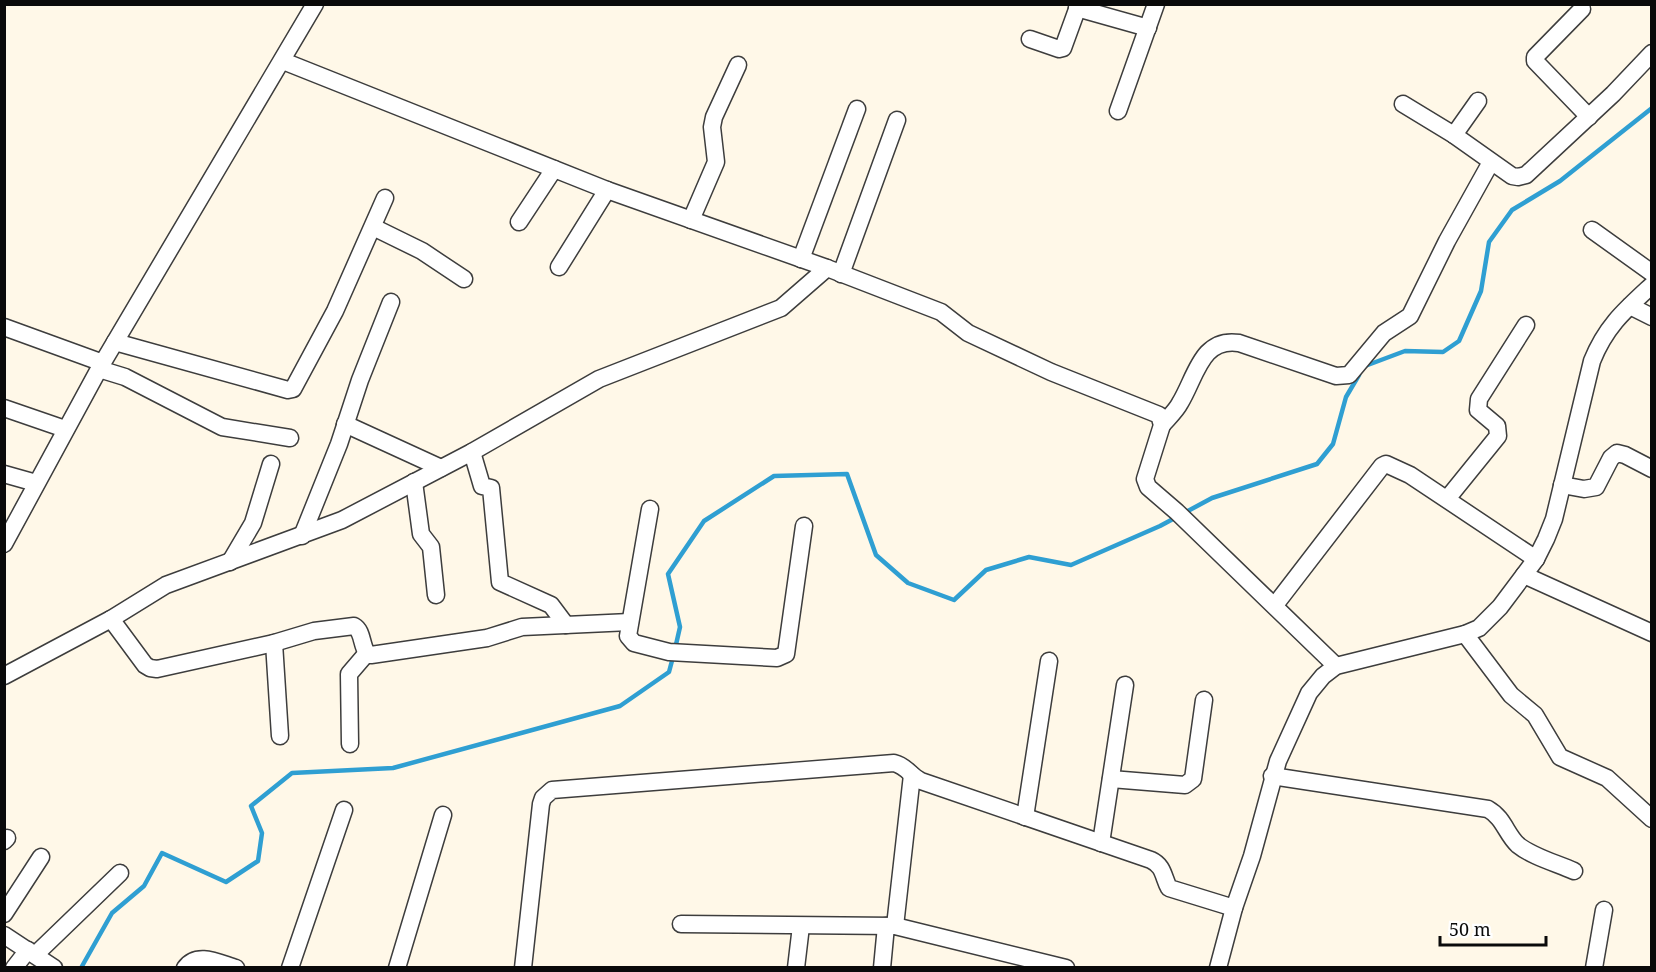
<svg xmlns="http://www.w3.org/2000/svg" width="1656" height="972" font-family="'Noto Serif',serif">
<rect width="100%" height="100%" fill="#fff8e8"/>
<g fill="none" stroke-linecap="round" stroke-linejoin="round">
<!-- stream -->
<g stroke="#2f9fd2" stroke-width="4.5">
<polyline points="1365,366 1405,351 1443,352 1459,341 1481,291 1489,242 1512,210 1560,181 1652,108"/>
<polyline points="675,649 680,627 668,574 704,521 774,476 847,474 876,555 908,583 954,600 986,570 1029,557 1071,565 1160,526 1212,498 1317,464 1333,444 1346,397 1359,375"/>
<polyline points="81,968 112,913 144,886 162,853 226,882 258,861 262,833 251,806 292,773 393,768 620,706 669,672 673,657"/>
</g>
<defs>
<g id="minor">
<polyline points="1077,8 1148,28"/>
<polyline points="1582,9 1535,57 1535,61 1589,117"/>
<polyline points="1030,39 1059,49 1063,48 1079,4"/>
<polyline points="283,61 607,190 827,268 941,312 968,333 1051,372 1159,415 1162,425 1145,479 1148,487 1177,512 1336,666"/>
<polyline points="1403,104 1454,135 1512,176 1518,177 1526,175 1613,94 1652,53"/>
<polyline points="1118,111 1156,4"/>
<polyline points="1454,135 1478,101"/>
<polyline points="691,220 716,162 712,127 714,117 738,65"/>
<polyline points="519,222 554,169"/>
<polyline points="373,227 422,251 464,279"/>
<polyline points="1592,230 1652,273"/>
<polyline points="801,259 857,109"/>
<polyline points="559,267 607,190"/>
<polyline points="841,274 897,120"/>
<polyline points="1630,306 1652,317"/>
<polyline points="4,327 103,363"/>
<polyline points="115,342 288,390 293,389 335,311 385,198"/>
<polyline points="99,369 125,377 222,427 290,438"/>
<polyline points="4,408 65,429"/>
<polyline points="345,424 441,468"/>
<path d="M1162,425C1168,418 1176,411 1180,403C1196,377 1201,337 1239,343L1336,376L1349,375L1384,333L1410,316L1447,241L1491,162"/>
<polyline points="472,452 482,486 491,488 500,582 551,605 566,625"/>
<polyline points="4,474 36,483"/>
<polyline points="414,482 421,534 431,547 436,595"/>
<polyline points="1562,485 1584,489 1596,487 1611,458 1617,453 1625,455 1652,469"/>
<polyline points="1447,499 1498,436 1497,426 1478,410 1479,399 1526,325"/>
<polyline points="650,509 628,636 634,643 669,652 777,658 786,654 804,526"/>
<polyline points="302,536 339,444 360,380 391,302"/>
<polyline points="4,544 99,369 315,4"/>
<polyline points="230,562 253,523 271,464"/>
<polyline points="1524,575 1652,633"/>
<polyline points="1275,605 1382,466 1386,464 1410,475 1536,559"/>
<path d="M111,619L145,665L150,668L157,669L274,643L314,631L354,626C363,631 361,645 367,653L371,655L487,638L522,627L630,622"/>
<polyline points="1465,634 1511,695 1535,715 1560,757 1607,778 1652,819"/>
<polyline points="274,643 280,736"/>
<polyline points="4,676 111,619 166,585 342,520 472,452 599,379 781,308 827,268"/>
<polyline points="350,744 349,674 367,653"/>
<path d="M1272,776L1488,809C1504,818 1506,834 1518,845C1533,857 1556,863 1574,871"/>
<polyline points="1111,779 1185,785 1193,779 1204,700"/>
<polyline points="1025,817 1049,661"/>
<polyline points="4,841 7,838"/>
<polyline points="1101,843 1125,685"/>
<polyline points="4,914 41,857"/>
<polyline points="681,924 895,926 1066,968"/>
<polyline points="895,926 912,775"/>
<polyline points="4,935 54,968"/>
<polyline points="35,955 120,873"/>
<polyline points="14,968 28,950"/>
<path d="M185,968C197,951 219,963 236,968"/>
<polyline points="290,968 344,810"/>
<polyline points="397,968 443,815"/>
<path d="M523,968L541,804L543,798L552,790L894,763C907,766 910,776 921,781L1151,860C1164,866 1163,877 1169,888L1234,908"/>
<polyline points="796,968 801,926"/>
<polyline points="882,968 886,926"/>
<path d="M1218,968L1234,908L1252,856L1278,761L1309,693L1323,676L1336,666L1465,634L1479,628L1500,607L1536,559L1546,539L1554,519L1592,361C1606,326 1625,310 1652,285"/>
<polyline points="1594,968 1604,910"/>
</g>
</defs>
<!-- minor casing -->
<use href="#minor" stroke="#3d3d3d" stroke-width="19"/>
<!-- minor -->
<use href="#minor" stroke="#fff" stroke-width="16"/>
</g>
<!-- border -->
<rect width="1656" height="972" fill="none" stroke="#0a0a0a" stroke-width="12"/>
<!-- scale -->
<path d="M1440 936v9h106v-9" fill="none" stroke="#0a0a0a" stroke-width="3"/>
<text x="1449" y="936" font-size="18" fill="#0a0a0a" stroke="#ffffff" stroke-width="4.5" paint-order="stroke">50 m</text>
</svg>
